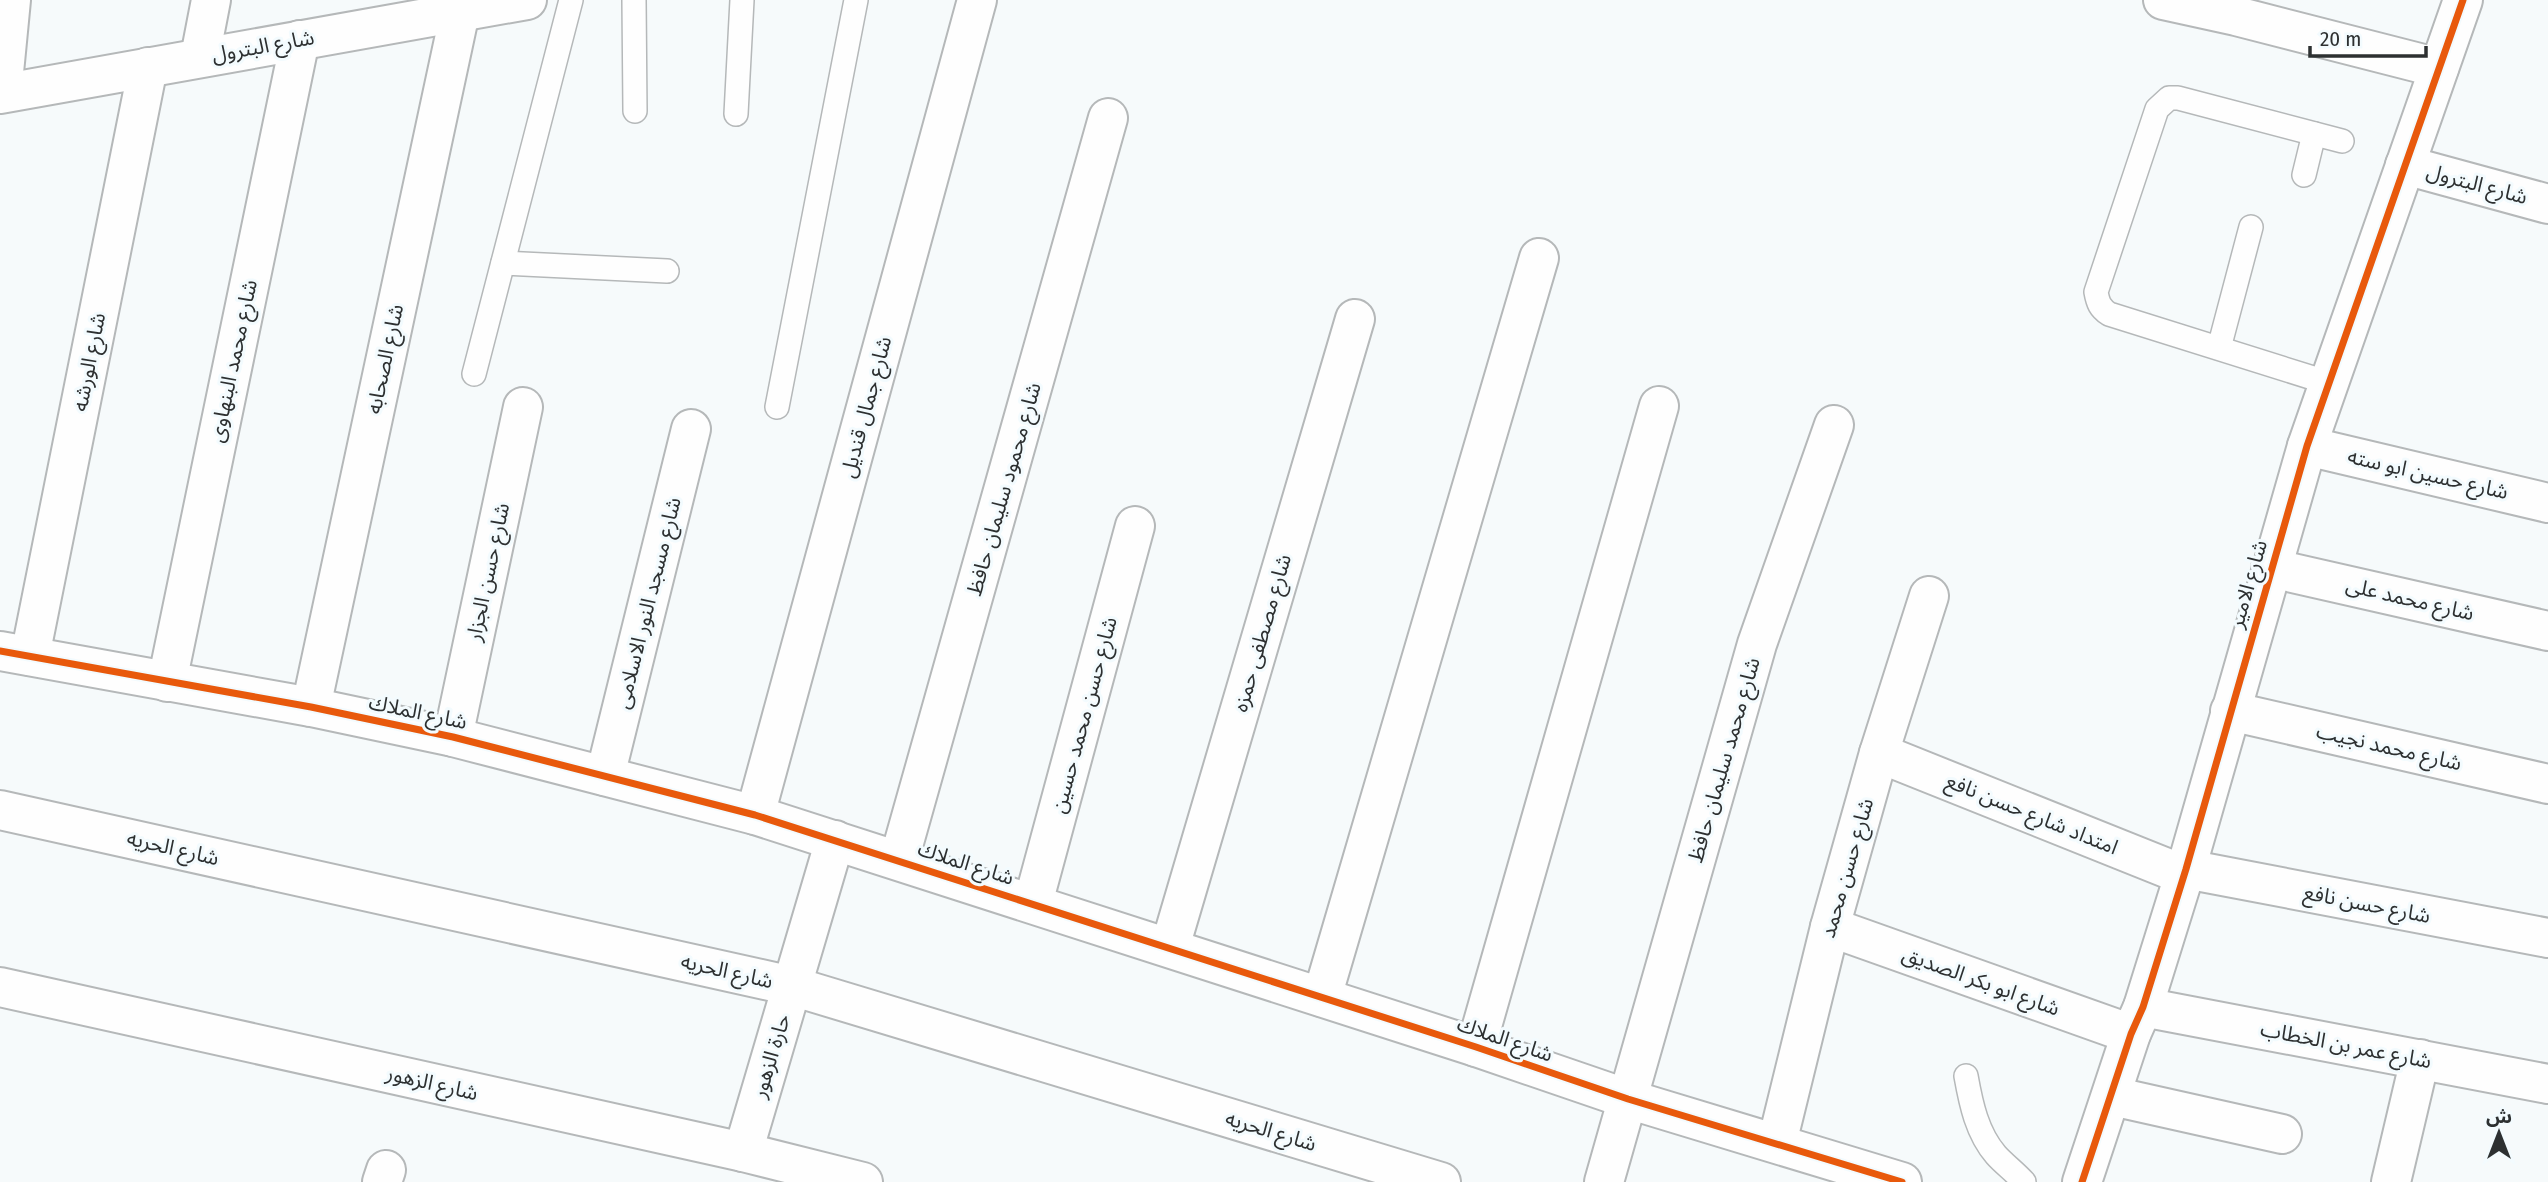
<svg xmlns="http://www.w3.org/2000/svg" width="2548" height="1182" font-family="'Fira Sans Condensed','Noto Sans Arabic',sans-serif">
<rect width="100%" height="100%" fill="#f6fafb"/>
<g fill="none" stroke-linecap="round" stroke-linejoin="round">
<defs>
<g id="service">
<polyline points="634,0 635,111"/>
<polyline points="736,114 742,0"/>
<polyline points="2304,175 2314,134"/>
<polyline points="503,263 667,271"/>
<polyline points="2219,348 2251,227"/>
<polyline points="474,374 571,0"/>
<path d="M2329,383L2109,314C2100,308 2098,303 2096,292L2157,109L2169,98H2178L2342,141"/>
<polyline points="777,407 856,0"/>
<path d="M1966,1076C1971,1104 1977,1133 1996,1155C2004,1164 2015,1172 2024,1182"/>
</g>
<g id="minor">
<polyline points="2163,0 2236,16 2439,68"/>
<polyline points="200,57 211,0"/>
<polyline points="2,93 11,0"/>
<polyline points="0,94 527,0"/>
<polyline points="2405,165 2548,204"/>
<polyline points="2307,446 2548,503"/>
<polyline points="2271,568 2548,631"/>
<polyline points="0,651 311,707 453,737 755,815 1476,1047 1628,1099 1902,1182"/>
<polyline points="30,656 148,67"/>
<polyline points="167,682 300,40"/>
<polyline points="311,707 460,12"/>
<polyline points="2230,711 2548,784"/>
<polyline points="453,737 523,407"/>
<polyline points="1879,753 2184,875"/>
<polyline points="605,776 691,429"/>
<polyline points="0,810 792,986 1441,1182"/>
<polyline points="755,815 977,0"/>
<polyline points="899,860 1108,118"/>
<polyline points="2186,869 2548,938"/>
<polyline points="1033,903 1135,526"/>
<polyline points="1830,927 2131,1034"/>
<polyline points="1170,947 1355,319"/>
<polyline points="0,987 743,1152 863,1182"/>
<polyline points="1322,997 1539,258"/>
<polyline points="2143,1007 2548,1084"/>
<polyline points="1476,1047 1659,406"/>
<polyline points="2112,1096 2282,1134"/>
<polyline points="1777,1143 1830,927 1879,753 1929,596"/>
<polyline points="743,1152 835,840"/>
<polyline points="382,1182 386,1170"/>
<polyline points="1604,1182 1757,644 1834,425"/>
<polyline points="2082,1182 2131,1034 2143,1007 2186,869 2307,446 2463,0"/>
<polyline points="2391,1182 2420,1059"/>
</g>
</defs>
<!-- service casing -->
<use href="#service" stroke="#b5b8b9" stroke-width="26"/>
<!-- minor casing -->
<use href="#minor" stroke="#b5b8b9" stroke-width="42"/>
<!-- service -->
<use href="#service" stroke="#fefefe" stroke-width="23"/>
<!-- minor -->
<use href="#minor" stroke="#fefefe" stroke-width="38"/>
<defs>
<g id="cycleway">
<polyline points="0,651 311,707 453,737 755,815 1476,1047 1628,1099 1902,1182"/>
<polyline points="2082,1182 2131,1034 2143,1007 2186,869 2307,446 2463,0"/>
</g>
</defs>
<!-- cycleway casing -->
<use href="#cycleway" stroke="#f3fbfe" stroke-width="11"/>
<!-- cycleway -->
<use href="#cycleway" stroke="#e8590c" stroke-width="7"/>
</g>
<g text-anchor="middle" stroke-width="6" stroke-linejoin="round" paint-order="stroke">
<!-- street labels -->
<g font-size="21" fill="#2d3031" stroke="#f3fbfe">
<text transform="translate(263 46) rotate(-10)" y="7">شارع البترول</text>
<text transform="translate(2477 184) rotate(15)" y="7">شارع البترول</text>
<text transform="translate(385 359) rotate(-78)" y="7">شارع الصحابه</text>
<text transform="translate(233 361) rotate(-78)" y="7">شارع محمد البنهاوى</text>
<text transform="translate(89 362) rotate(-79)" y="7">شارع الورشه</text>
<text transform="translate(866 407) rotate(-75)" y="7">شارع جمال قنديل</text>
<text transform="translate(2428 474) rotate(13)" y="7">شارع حسين ابو سته</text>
<text transform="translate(1004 489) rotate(-74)" y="7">شارع محمود سليمان حافظ</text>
<text transform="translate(488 572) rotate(-78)" y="7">شارع حسن الجزار</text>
<text transform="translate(2248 584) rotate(-74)" y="7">شارع الامير</text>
<text transform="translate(2410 599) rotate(13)" y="7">شارع محمد على</text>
<text transform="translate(648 603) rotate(-76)" y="7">شارع مسجد النور الاسلامى</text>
<text transform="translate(1262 633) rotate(-74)" y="7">شارع مصطفى حمزه</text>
<text transform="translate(418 712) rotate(12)" y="7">شارع الملاك</text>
<text transform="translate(1084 715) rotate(-75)" y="7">شارع حسن محمد حسين</text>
<text transform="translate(2389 747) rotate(13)" y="7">شارع محمد نجيب</text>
<text transform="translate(1724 760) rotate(-74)" y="7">شارع محمد سليمان حافظ</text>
<text transform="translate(2032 814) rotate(22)" y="7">امتداد شارع حسن نافع</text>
<text transform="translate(173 848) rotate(13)" y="7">شارع الحريه</text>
<text transform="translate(966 863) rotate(18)" y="7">شارع الملاك</text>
<text transform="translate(1847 868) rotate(-74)" y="7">شارع حسن محمد</text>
<text transform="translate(2367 904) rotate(11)" y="7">شارع حسن نافع</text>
<text transform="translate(727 971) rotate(13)" y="7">شارع الحريه</text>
<text transform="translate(1981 981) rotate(20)" y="7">شارع ابو بكر الصديق</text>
<text transform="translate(1505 1039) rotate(19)" y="7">شارع الملاك</text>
<text transform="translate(2346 1045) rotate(11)" y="7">شارع عمر بن الخطاب</text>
<text transform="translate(771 1056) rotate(-73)" y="7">حارة الزهور</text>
<text transform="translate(432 1083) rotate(13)" y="7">شارع الزهور</text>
<text transform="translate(1271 1131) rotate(17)" y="7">شارع الحريه</text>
</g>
</g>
<!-- north arrow -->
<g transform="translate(2499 1133)" stroke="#f3fbfe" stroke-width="5" paint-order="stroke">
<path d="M0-5L12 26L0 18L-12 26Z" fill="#2d3031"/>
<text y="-10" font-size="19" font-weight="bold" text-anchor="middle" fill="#2d3031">ش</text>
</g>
<!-- scale -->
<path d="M2310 46v10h116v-10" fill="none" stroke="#2d3031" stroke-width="3.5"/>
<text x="2320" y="46" font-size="21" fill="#2d3031" stroke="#f3fbfe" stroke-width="5" paint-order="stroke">20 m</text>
</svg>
